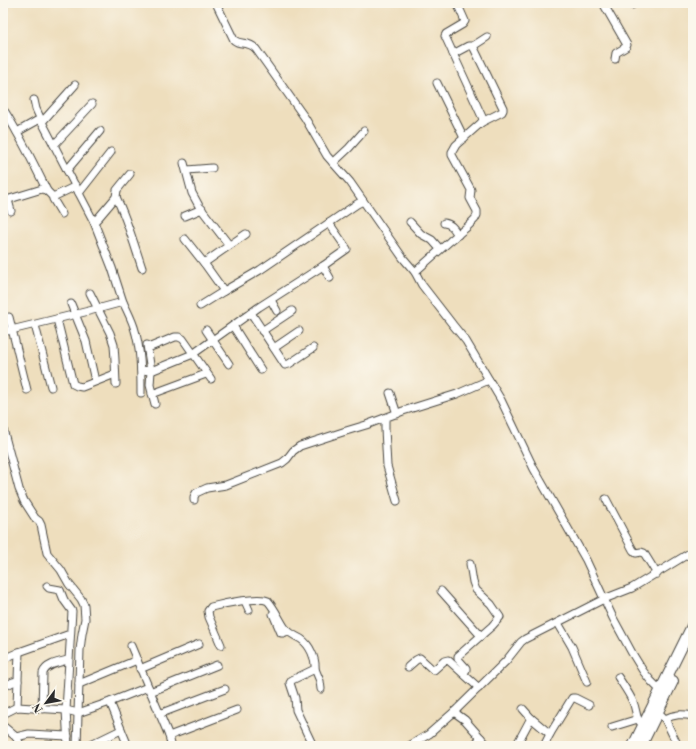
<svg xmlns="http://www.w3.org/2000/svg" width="696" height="749" font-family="'Libre Bodoni',serif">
<rect width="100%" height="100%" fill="#fbf7ec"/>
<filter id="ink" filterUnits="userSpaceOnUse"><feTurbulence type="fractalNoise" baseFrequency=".025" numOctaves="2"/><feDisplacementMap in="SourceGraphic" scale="8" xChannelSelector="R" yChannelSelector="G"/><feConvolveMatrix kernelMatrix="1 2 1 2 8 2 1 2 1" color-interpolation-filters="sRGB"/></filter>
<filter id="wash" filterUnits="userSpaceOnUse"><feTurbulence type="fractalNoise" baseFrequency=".012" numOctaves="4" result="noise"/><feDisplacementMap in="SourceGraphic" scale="16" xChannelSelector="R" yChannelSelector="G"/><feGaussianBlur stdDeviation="0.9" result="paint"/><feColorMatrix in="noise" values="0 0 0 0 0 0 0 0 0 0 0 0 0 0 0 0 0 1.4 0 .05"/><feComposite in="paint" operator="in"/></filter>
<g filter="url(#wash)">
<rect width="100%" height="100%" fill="#eedebd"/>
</g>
<g filter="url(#ink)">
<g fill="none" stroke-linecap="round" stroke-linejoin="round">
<defs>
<g id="minor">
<path d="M216,3L234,40C241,46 248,40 256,49L305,118L327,156L350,182L403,258L415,272L422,285L453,325L466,341L501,400L534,469L586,560L613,618L632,653L643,671L651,681L660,690"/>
<polyline points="603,3 627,45 626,47 616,53 615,59"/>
<polyline points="631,3 632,5"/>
<polyline points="473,46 487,37"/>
<polyline points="453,54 468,46 473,46 503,108 503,110 502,112 482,122"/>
<polyline points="437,83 464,138"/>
<path d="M5,112C21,137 34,164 47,191"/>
<polyline points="42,122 75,85"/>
<polyline points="17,132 40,119"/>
<polyline points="54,145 92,104"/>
<polyline points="184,163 192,193 199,206 229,245"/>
<polyline points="333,163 349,148 364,131"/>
<polyline points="67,170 100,131"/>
<polyline points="187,170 212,168"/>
<polyline points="79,193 111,152"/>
<path d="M116,197C127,219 134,244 142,268"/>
<polyline points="8,200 11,211"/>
<polyline points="3,201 42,189 46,190 53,197"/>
<polyline points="62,214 53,199 53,197 76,186"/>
<polyline points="185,216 202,209"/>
<polyline points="94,222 99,217 116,197 117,190 130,174"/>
<polyline points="410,222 421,234 432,240 440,249"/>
<path d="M444,223C452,224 454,229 458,235"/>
<polyline points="246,234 204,263 224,291 260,270 357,204 363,201"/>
<polyline points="185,239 204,263"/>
<polyline points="323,266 330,278"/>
<polyline points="415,272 450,241 467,227 475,219 477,215 477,211 470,198 471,190 470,188 452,155 452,152 456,145 482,122 483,119 445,36 446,34 463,24 465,21 457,3"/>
<polyline points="90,293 110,333 114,345 115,360 116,384"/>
<polyline points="271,300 277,311"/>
<path d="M123,302C127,310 131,318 134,327C141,349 141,371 141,393"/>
<polyline points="71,304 86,341 95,381"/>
<polyline points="200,306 224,291"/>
<polyline points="251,313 285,365 289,364 313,348"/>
<polyline points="9,317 27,390"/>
<polyline points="57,319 73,384 77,386 82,387 115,374"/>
<polyline points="35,325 51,387"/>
<polyline points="233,326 261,370"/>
<polyline points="206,330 229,364"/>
<polyline points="262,331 292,311"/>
<polyline points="3,332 97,309 123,302 112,268 94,222 42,122 36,109 34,100"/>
<polyline points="147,345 151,371 150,385 155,404"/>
<polyline points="148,348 175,337 179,337 183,339 211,379"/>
<polyline points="274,348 299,331"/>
<polyline points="141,370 151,371 193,354 259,307 323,266 347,249 329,223"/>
<polyline points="390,393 397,414"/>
<polyline points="152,394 206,374"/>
<polyline points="385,418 385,429 387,466 397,501"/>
<polyline points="3,429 19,489 24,501 35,518 39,521 41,525 47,553 61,570 69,584 81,599 84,605 85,619 82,634 80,650 77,746"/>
<polyline points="606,499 633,550 636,553 641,552 644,553 657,574"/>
<polyline points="194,500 194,497 196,493 207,488 226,485 282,463 287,459 293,451 300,446 346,431 366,425 403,411 457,394 489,380"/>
<polyline points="47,586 49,588 60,590 64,600 72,611 66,710 68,746"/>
<polyline points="441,591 481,636"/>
<polyline points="245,601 249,610"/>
<polyline points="273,614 281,633 283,633 288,631"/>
<polyline points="558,623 572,647 587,682"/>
<path d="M221,645L209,617L208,611L211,607C222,604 259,596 268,601C275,609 279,619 285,628C289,633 295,636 301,639C310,645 316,659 315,669L292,680L290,683L295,698L296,710L313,746"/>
<polyline points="131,646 169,736 171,744 169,746"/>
<polyline points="3,659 19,652 70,634"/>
<polyline points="408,667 416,660 420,658 432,669 434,670 444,661 448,660 479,688"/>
<polyline points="140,669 199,644"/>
<polyline points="315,669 320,681 321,689"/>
<polyline points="463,673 466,670 466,668 458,659 458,656 492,626 500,617 491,604 476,590 473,582 470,564"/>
<path d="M618,677C623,685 629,693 633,702C637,711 635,719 643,725"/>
<polyline points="79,684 137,660"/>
<polyline points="3,687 13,682 18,681"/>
<polyline points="150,692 217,665"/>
<polyline points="110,702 128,746"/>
<polyline points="17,707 19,652"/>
<path d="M42,709L43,673C46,664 60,662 68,660"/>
<polyline points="523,709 531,718"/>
<polyline points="454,712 465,720 488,746"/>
<polyline points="658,712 665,719 678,746"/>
<polyline points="3,714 17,707 66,710 78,713 110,702 148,687"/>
<polyline points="159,714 225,689"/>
<path d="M665,719C674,714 682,714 693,716"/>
<polyline points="3,726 16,737 21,746"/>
<polyline points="612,727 638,719"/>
<polyline points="169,736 237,710"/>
<polyline points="16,737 29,734 68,736"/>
<polyline points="88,746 121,730"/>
<polyline points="409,746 429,734 454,712 506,661 521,642 525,639 604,599 632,588 693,551"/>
<polyline points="473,746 481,738"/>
<polyline points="516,746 531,718 550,734 572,698 575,698 589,705"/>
<polyline points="544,746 550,734"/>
</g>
<g id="highway">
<polyline points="633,746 693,624"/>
<polyline points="641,746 673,681"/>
</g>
</defs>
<!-- minor casing -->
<use href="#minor" stroke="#484641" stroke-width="9"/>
<!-- highway casing -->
<use href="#highway" stroke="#484641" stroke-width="12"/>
<!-- minor -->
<use href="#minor" stroke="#fff" stroke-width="7"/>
<!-- highway -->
<use href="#highway" stroke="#fff" stroke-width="10"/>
</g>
</g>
<!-- margin -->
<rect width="696" height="749" fill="none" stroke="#fbf7ec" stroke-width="16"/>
<!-- north arrow -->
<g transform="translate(46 703) rotate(238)" stroke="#fbf7ec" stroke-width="3" paint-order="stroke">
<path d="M0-3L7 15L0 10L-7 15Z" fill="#2b2b2b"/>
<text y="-6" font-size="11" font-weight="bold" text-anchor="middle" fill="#2b2b2b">N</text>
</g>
</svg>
